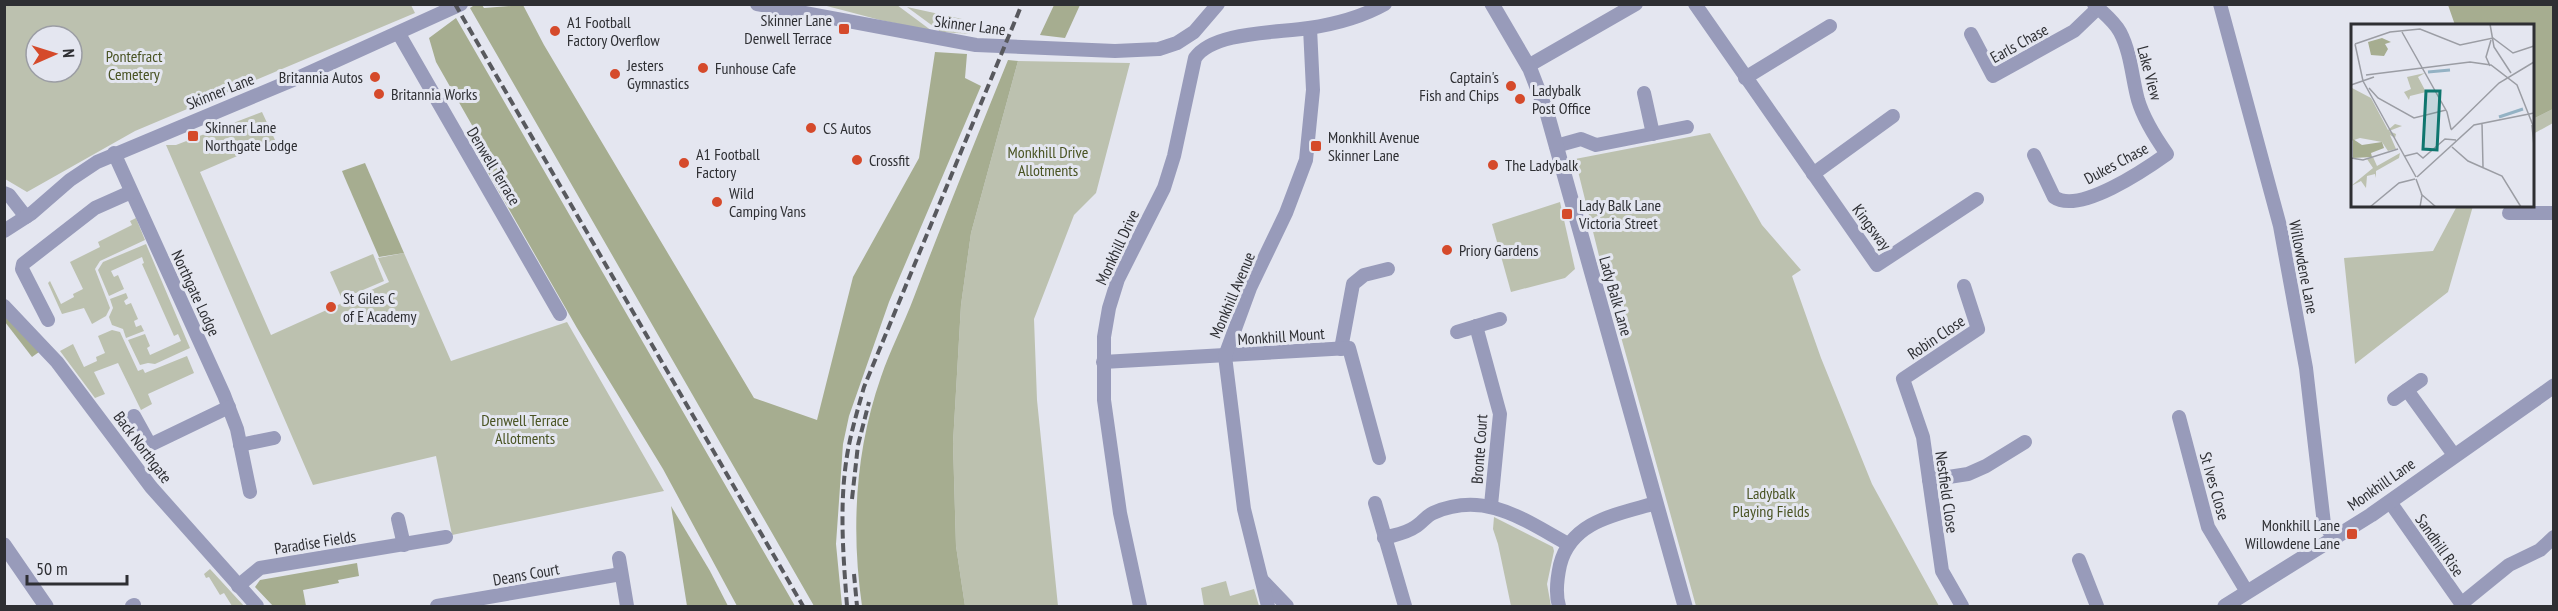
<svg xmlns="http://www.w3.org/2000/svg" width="2558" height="611" font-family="'PT Sans Narrow',sans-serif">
<rect width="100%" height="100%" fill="#e4e6f0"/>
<!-- green -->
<g fill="#bcc1af" fill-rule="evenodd">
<path d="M411,5L415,13L135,131L27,192L5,179V5ZM36,36H72V72H36Z"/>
<polygon points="823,5 897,5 932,31 880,20"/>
<polygon points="907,7 962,19 974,28 973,34 941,32"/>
<polygon points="1018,61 1130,63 1096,193 1074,215 1034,319 1037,400 1058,606 965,606 956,546 953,443 961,305 971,233"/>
<polygon points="2553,109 2553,123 2533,134 2533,119"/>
<polygon points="262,112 275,140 200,172 271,335 389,282 378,258 404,253 451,361 567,322 664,491 452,535 436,456 313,485 166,145 176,145"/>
<polygon points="1710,133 1762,225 1801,270 1792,276 1821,358 1872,484 1939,606 1696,606 1604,276 1575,159"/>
<polygon points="1560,202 1575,269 1565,278 1511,292 1492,224"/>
<polygon points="2457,206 2473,206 2448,292 2355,364 2344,258 2433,251"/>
<polygon points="136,218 145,240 100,261 95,269 110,308 106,316 92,324 84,308 62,314 48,283 50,281 61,304 74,297 73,294 83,289 70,262 100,247 98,242 132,225 130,221"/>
<polygon points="146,244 190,348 155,364 148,363 140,365 128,340 145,334 150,346 147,348 150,355 181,341 178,334 174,336 142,264 144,263 142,257 111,271 114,277 118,275 124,289 109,296 98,270 103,262"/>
<polygon points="373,254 384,281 342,299 330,272"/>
<polygon points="126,293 128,298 124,301 126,305 131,303 138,319 134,321 136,327 141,325 144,331 126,338 123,329 112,325 109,317 113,308 110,299"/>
<polygon points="112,330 120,332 138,371 143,369 145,373 187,356 194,373 148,394 152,404 141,410 118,363 94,372 105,394 95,398 60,351 73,344 84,367 97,361 96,357 105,353 98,336"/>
<polygon points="1494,517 1553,547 1554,551 1547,584 1551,606 1511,606 1498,544 1493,529"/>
<polygon points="210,569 244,606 232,606 224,593 220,595 209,577 206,578 204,574"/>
<polygon points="1226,581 1230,596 1254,589 1259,606 1204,606 1201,588"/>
</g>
<!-- forest -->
<g fill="#a6ad90">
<polygon points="476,4 482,5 484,8 523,5 544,45 754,398 817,420 853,277 919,158 935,52 967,54 965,78 981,86 889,302 849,416 843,444 836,544 842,606 814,606 470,8"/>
<polygon points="1054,5 1080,5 1065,38 1040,35"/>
<polygon points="2448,5 2553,5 2553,109 2533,119 2532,26 2455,25"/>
<polygon points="456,18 795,606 737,606 663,469 577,328 471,143 466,133 473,127 436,62 429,38"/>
<path d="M1008,60L1018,61L971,233L961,305L953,443L956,546L965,606H862C851,530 855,451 881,377C890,350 904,324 914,297C944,218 976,139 1008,60Z"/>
<polygon points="365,163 404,253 379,257 344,176 342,171"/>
<polygon points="4,314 39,352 32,357 5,322"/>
<polygon points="671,506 710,571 728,606 687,606"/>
<polygon points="357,563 359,576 338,580 339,583 303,590 306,606 273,606 255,587 260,580"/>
</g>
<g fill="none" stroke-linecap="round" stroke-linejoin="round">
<!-- minor -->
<g stroke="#989bba" stroke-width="14">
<polyline points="757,4 976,45 1115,51 1159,49 1177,43 1194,32 1218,4"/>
<polyline points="1695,4 1877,265 1977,199"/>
<polyline points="2220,4 2280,226 2306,368 2324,524 2334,538"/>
<polyline points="399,34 560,314"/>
<polyline points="1971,34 1993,76 2074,31 2098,8"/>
<polyline points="1528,66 1636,4"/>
<polyline points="1745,78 1830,26"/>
<polyline points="1644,93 1653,134"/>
<polyline points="1556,146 1581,139 1596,145 1687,127"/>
<polyline points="114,153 224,395 237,429 250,492"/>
<path d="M2034,155L2054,197C2079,215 2146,169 2167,154C2155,137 2144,120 2138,100C2132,78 2131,53 2120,32C2114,21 2103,13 2094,4"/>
<polyline points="1813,174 1893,116"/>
<polyline points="4,193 9,195 26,217"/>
<polyline points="2509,213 2554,213"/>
<polyline points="4,231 32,213 70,180 97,162 300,77 461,4"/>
<polyline points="4,306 57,362 151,487 257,606"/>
<polyline points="48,320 22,269 23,264 95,208 131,192"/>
<polyline points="1476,326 1500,414 1491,505"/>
<polyline points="1457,332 1500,319"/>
<polyline points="1341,349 1353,284 1364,275 1388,269"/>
<polyline points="1103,362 1349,348 1379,458"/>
<polyline points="2407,390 2454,455"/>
<polyline points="2394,399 2421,380"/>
<polyline points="134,416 150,445 229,407"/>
<polyline points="2179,417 2208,527 2247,592"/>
<polyline points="240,445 274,438"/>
<polyline points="1929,480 1968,474 1986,466 2025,442"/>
<polyline points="2390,502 2463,606"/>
<polyline points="1375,503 1405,606"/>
<polyline points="398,519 404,545"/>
<path d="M1384,538C1394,535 1407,533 1415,527C1422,523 1426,516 1433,513C1485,490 1524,520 1568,544"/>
<polyline points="619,558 627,606"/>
<polyline points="2079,560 2097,606"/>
<polyline points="1262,580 1287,606"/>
<polyline points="238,586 260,568 446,537"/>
<polyline points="2461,604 2509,565 2540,550 2554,537"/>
<polyline points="132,606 134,605"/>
<polyline points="437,606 621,574"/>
<path d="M1140,606L1120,513L1104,400V337L1109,308L1118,279L1164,188L1174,156L1195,58C1213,31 1279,33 1309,28C1336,24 1362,17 1385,4"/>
<polyline points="1268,606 1244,509 1225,356 1250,288 1286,213 1306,160 1313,90 1310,28"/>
<path d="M1559,606C1555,593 1557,579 1560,565C1571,520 1619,514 1656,503"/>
<polyline points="1962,606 1942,571 1923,437 1903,379 1978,329 1964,286"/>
</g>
<!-- tertiary -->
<g stroke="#989bba" stroke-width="15">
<polyline points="1492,4 1530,69 1547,113 1685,606"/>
<polyline points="4,545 46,606"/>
<polyline points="2225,606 2371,515 2554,386"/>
</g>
<!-- rail -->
<g stroke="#58595e" stroke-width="4" stroke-dasharray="9 4.5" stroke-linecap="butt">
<polyline points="455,4 803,606"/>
<polyline points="852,499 858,445 869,402"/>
<polyline points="854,574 857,606"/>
<path d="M847,606C843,552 838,495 850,440C854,422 859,405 864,387L1022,4"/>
</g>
</g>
<!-- markers -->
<g fill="#d54a2b" stroke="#e4e6f0" stroke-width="2">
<rect x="838" y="23" width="12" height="12" rx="3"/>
<circle cx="555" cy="31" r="6"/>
<circle cx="703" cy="68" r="6"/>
<circle cx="615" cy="74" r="6"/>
<circle cx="375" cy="77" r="6"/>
<circle cx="1511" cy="86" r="6"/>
<circle cx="379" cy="94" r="6"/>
<circle cx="1520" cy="99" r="6"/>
<circle cx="811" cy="128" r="6"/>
<rect x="187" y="130" width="12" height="12" rx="3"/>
<rect x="1310" y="140" width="12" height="12" rx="3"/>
<circle cx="857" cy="160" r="6"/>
<circle cx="684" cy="163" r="6"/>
<circle cx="1493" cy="165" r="6"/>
<circle cx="717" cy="202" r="6"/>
<rect x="1561" y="208" width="12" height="12" rx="3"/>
<circle cx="1447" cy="250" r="6"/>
<circle cx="331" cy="307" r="6"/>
<rect x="2346" y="528" width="12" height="12" rx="3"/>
</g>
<g text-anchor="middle" stroke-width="6" stroke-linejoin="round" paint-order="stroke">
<!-- poi labels -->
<g font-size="16" fill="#2e2f33" stroke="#e4e6f0" text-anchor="start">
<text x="832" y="26" text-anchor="end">Skinner Lane<tspan x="832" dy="18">Denwell Terrace</tspan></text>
<text x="567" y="28">A1 Football<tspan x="567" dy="18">Factory Overflow</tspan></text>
<text x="627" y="71">Jesters<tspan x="627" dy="18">Gymnastics</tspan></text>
<text x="715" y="74">Funhouse Cafe</text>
<text x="363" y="83" text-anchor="end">Britannia Autos</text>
<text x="1499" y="83" text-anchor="end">Captain's<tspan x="1499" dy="18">Fish and Chips</tspan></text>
<text x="1532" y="96">Ladybalk<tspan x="1532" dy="18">Post Office</tspan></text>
<text x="391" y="100">Britannia Works</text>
<text x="205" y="133">Skinner Lane<tspan x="205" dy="18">Northgate Lodge</tspan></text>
<text x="823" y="134">CS Autos</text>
<text x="1328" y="143">Monkhill Avenue<tspan x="1328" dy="18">Skinner Lane</tspan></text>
<text x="696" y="160">A1 Football<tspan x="696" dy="18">Factory</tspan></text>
<text x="869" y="166">Crossfit</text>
<text x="1505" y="171">The Ladybalk</text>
<text x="729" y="199">Wild<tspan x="729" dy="18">Camping Vans</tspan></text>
<text x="1579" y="211">Lady Balk Lane<tspan x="1579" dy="18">Victoria Street</tspan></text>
<text x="1459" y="256">Priory Gardens</text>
<text x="343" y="304">St Giles C<tspan x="343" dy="18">of E Academy</tspan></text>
<text x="2340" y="531" text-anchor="end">Monkhill Lane<tspan x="2340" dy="18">Willowdene Lane</tspan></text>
</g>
<!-- street labels -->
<g font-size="16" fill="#2e2f33" stroke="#e4e6f0">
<text transform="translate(970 25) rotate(7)" y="6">Skinner Lane</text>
<text transform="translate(2019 43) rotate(-29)" y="6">Earls Chase</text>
<text transform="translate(2150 73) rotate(75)" y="6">Lake View</text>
<text transform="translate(220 91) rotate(-22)" y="6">Skinner Lane</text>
<text transform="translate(2116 163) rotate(-28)" y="6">Dukes Chase</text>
<text transform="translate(494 166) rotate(59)" y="6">Denwell Terrace</text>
<text transform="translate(1872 227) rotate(53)" y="6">Kingsway</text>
<text transform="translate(1117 247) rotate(-65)" y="6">Monkhill Drive</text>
<text transform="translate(2304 267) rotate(79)" y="6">Willowdene Lane</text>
<text transform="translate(196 293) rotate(65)" y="6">Northgate Lodge</text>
<text transform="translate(1232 295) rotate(-67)" y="6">Monkhill Avenue</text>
<text transform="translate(1616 296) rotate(74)" y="6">Lady Balk Lane</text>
<text transform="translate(1281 336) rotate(-4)" y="6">Monkhill Mount</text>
<text transform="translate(1936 337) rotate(-34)" y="6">Robin Close</text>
<text transform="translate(143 447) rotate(53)" y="6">Back Northgate</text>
<text transform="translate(1479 449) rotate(-86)" y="6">Bronte Court</text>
<text transform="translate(2381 484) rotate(-35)" y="6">Monkhill Lane</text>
<text transform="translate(2215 486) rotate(74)" y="6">St Ives Close</text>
<text transform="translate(1947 492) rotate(82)" y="6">Nestfield Close</text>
<text transform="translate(315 542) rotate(-9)" y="6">Paradise Fields</text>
<text transform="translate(2440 545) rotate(55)" y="6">Sandhill Rise</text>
<text transform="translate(526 574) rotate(-10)" y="6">Deans Court</text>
</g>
<!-- park labels -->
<g font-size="16" fill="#495323" stroke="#e4e6f0">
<text x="134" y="62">Pontefract<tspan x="134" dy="18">Cemetery</tspan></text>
<text x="1048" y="158">Monkhill Drive<tspan x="1048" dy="18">Allotments</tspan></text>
<text x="525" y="426">Denwell Terrace<tspan x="525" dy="18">Allotments</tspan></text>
<text x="1771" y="499">Ladybalk<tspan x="1771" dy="18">Playing Fields</tspan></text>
</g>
</g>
<!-- overview -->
<g transform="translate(2351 24)">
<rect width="183" height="183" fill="#e4e6f0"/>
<path d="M74,49L67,53L75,68L59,72L58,76L53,68L60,65L56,53ZM1,64L20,74L37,106L44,100L51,102L38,107L45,110L44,114L39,111L45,125L37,127L31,118L9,114L0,117ZM49,129L48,134L25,147V154L24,150L16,152L15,164L10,157L0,162L22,144L16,135L22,133L26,142Z" fill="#bcc1af"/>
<path d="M31,14L40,18L34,20L37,25L33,32L20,31L17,18ZM2,115L11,121L31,118L33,124L20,129L21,133L2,134Z" fill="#a6ad90"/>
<path fill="none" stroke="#94b2c4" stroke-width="3" d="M77,48L99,46M148,93L172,85"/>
<path fill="none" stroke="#9b9da4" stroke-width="1.5" d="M139,0L143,23L160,49M51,8L96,88L100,105M4,20L39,8L69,5L109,21L142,14L162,29L183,22M4,20L12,57L65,153M139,42L135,33L140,16M15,51L119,38L140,41L166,61L183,104M0,61L23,53M18,64L27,74L63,94L95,86M131,99L132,143M181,101L183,122M100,106L148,59L183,38M101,123L117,137L151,152L170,183M54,132L66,129L72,134L94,115L105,116M0,134L12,136L47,125M66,153L123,101L183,89M65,155L71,171L69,183M70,170L85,183M19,183L48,159L64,155"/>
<path fill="#0f766e" fill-opacity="0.15" stroke="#0f766e" stroke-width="3" d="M75,67H89L86,126L72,125Z"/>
<rect width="183" height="183" fill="none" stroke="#2e2f33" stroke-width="3"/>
</g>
<!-- border -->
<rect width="2558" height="611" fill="none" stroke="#2e2f33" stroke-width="12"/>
<!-- north arrow -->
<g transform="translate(54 54) rotate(87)"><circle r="28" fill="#e4e6f0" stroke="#9b9da4" stroke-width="1.5"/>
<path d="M0-4.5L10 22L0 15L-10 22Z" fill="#d54a2b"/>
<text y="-9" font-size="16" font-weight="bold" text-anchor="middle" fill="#2e2f33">N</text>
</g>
<!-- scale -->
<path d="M27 575v9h100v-9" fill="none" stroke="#2e2f33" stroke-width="3"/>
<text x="36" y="575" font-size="18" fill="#2e2f33" stroke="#e4e6f0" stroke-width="4.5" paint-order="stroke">50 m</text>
</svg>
